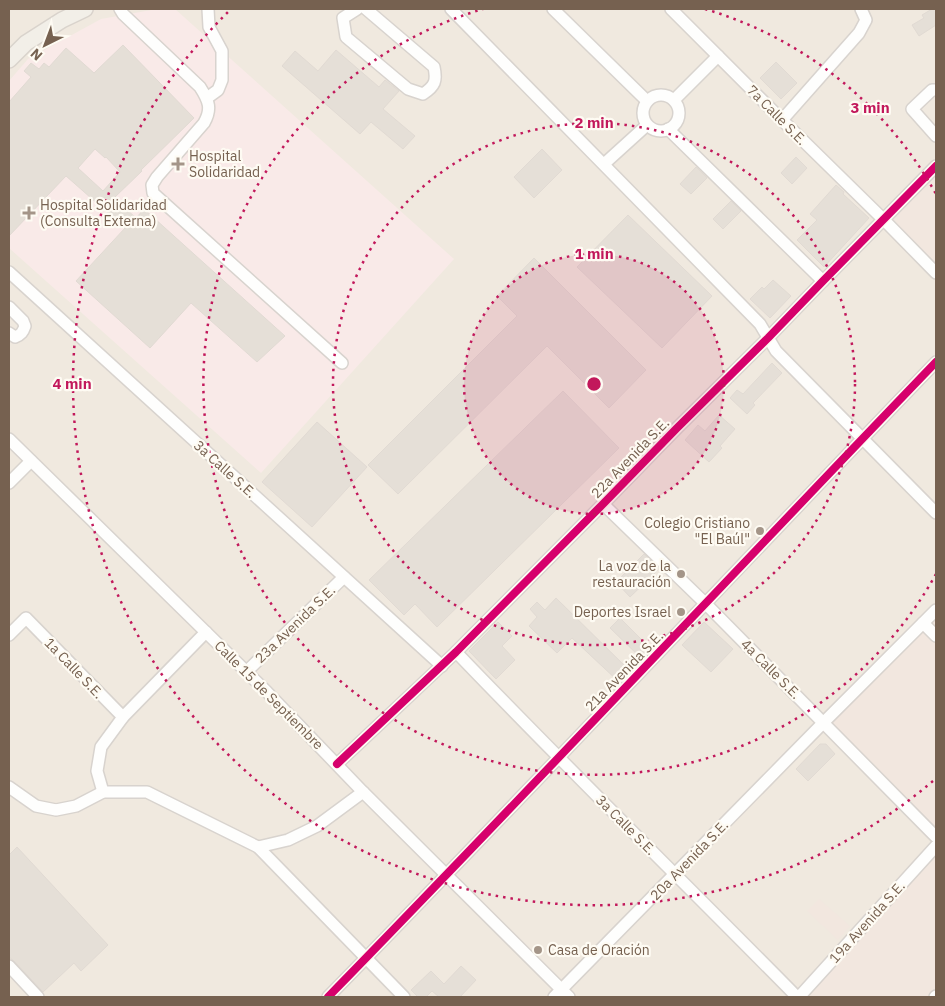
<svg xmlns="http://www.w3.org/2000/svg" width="945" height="1006" font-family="'IBM Plex Sans',sans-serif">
<rect width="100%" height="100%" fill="#f8f6f0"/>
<!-- residential -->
<rect fill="#f0e9df" x="9" y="9" width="927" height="988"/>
<!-- commercial -->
<g fill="#f2e7df">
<polygon points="936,166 936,273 884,220"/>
<polygon points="936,608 936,837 824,722"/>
<polygon points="936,846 936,997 799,997"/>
<polygon points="819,899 850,926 838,940 807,911"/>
</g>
<!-- medical -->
<polygon fill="#f9eae8" points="157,9 175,9 454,259 261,473 9,248 9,81 28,59 101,19"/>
<!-- building -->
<g fill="#e5dfd7" stroke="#e1dad3" fill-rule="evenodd">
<polygon points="932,9 936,9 936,25 919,36 912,25 924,18 922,15"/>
<path d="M123,45L194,118L141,170L142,171L114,198L136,218L144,209L285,336L257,362L191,303L150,348L76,281L125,228L66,176L9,236V102L31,77L24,71L31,63L39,69L44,63L49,67L66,48L94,73ZM95,149L105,158L106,157L120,172L103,191L78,168Z"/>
<polygon points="336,50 379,87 385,80 399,91 383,109 415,136 403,149 371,122 360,134 282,66 295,51 318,71"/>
<polygon points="776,62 797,83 781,99 760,78"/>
<polygon points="542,149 562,170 534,198 514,177"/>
<polygon points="796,157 807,168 792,184 781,173"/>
<polygon points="696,167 707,178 691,194 680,184"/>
<polygon points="836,185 844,192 843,194 869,218 824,267 797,240 817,220 810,214"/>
<polygon points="731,201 741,211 723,229 713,219"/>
<polygon points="628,215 712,296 662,348 577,267"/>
<polygon points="534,258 646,370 609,408 547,346 398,494 368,465 517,316 497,296"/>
<polygon points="773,280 791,296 770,318 750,299 762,287 764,289"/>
<polygon points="772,363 782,373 753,403 755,405 747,414 730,398 737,390 743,394"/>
<polygon points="563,391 619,448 437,627 415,604 404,615 369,580"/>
<polygon points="719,415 735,429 720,446 722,448 709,462 685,440 698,425 705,431"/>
<polygon points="317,422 367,467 312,527 262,482"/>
<polygon points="644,554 659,569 630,597 616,582"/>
<polygon points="556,598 630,671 619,682 572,638 557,653 529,626 537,617 530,609 537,602 545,610"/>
<polygon points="620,618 651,649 642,659 610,628"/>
<polygon points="498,622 512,636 502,646 515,660 496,679 469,651"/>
<polygon points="704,622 733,649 711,672 682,645"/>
<polygon points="820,744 826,744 835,754 808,781 796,769"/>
<polygon points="17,847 108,945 81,971 74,963 43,992 14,961 9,957 9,855"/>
<polygon points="461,966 476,980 460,997 439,997 432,991 426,997 418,997 411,990 431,971 444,984"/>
</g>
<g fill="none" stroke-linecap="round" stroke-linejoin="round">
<defs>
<g id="minor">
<path d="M120,9L123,14L200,87C209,101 212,109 204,123L157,177L152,185L153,193L342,363"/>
<path d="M357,9L343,18L346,37L408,89L423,94C435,86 437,81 434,67L366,9"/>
<polyline points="451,9 760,324 776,351 936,513"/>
<polyline points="553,9 647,101"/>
<polyline points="671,9 782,120 884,220 936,273"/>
<polyline points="936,90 932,90 912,109 936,136"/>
<circle cx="661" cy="113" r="18"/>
<polyline points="207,98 218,90 222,80 222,51 209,27 208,9"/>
<polyline points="674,100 718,56"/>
<polyline points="782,120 859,33 866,20 861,9"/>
<polyline points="668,129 823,281"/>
<polyline points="604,164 647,125"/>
<polyline points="9,272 442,666"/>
<path d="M9,307L23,321L25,326C23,332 21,335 15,337L9,333"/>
<polyline points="9,439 267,692 363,792 569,997"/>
<polyline points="9,483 31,461"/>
<polyline points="603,504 706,604 936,837"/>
<polyline points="923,623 936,636"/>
<polyline points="9,635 26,618 123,717"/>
<path d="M456,652C568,769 684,882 797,997"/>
<polyline points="246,672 344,577"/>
<polyline points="337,764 456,652 603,504 677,428 768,338 823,281 936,166"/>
<polyline points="9,787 36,806 56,810 76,806 103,792 147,792 258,847 404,997"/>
<polyline points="103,792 97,771 101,747 123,717 206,632"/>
<polyline points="258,847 288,840 317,826 363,792"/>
<polyline points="9,966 38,997"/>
<path d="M328,997C533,787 733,573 936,362"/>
<polyline points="554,997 824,722 936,610"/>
<polyline points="799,997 936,846"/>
<polyline points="935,997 936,996"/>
</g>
<polyline id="major" points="9,60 26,43 62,20 85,9"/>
</defs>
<!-- minor casing -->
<use href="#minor" stroke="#d8d3ce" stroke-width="14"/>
<!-- major casing -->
<use href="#major" stroke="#d9d3cc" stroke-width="18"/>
<!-- minor -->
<use href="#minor" stroke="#fefefd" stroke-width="11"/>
<!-- major -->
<use href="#major" stroke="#f2efe8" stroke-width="15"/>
<defs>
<g id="cycleway">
<polyline points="337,764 456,652 603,504 677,428 768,338 823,281 936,166"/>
<path d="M328,997C533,787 733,573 936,362"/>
</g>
</defs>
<!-- cycleway casing -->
<use href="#cycleway" stroke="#fefbf3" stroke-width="11"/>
<!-- cycleway -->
<use href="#cycleway" stroke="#d6006c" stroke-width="8"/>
</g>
<!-- distance rings -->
<circle cx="594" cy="384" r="130" fill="#c2185b" fill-opacity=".12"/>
<g fill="none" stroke="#c2185b" stroke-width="2.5" stroke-dasharray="2.5 5">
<circle cx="594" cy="384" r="130"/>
<circle cx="594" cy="384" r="261"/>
<path d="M936 574A391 391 0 1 1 483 9M705 9A391 391 0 0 1 936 194"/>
<path d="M933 781A522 522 0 0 1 228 12"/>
</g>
<!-- markers -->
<g fill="#a49588" stroke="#fefbf3" stroke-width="2">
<path d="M175.5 156.5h5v5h5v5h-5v5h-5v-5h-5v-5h5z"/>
<path d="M26.5 205.5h5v5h5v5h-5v5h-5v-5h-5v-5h5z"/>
<circle cx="760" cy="531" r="5"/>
<circle cx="681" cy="574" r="5"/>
<circle cx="681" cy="612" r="5"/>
<circle cx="538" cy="950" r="5"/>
</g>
<g text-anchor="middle" stroke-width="4.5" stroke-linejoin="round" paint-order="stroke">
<!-- street labels -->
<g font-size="14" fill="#766150" stroke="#fefbf3">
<text transform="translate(777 115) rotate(45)" y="5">7a Calle S.E.</text>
<text transform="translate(630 458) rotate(-46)" y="5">22a Avenida S.E.</text>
<text transform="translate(225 469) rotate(42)" y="5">3a Calle S.E.</text>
<text transform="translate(295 624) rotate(-44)" y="5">23a Avenida S.E.</text>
<text transform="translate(74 668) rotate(46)" y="5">1a Calle S.E.</text>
<text transform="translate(771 669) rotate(45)" y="5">4a Calle S.E.</text>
<text transform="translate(624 671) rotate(-46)" y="5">21a Avenida S.E.</text>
<text transform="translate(269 695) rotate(45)" y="5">Calle 15 de Septiembre</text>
<text transform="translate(626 825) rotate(45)" y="5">3a Calle S.E.</text>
<text transform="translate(689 860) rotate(-46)" y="5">20a Avenida S.E.</text>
<text transform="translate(867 922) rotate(-48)" y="5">19a Avenida S.E.</text>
</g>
<!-- poi labels -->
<g font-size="14" fill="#766150" stroke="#fefbf3" text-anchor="start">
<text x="189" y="161">Hospital<tspan x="189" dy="16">Solidaridad</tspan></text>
<text x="40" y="210">Hospital Solidaridad<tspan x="40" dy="16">(Consulta Externa)</tspan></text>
<text x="750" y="528" text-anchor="end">Colegio Cristiano<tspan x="750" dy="16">"El Baúl"</tspan></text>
<text x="671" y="571" text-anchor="end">La voz de la<tspan x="671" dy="16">restauración</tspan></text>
<text x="671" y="617" text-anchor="end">Deportes Israel</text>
<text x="548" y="955">Casa de Oración</text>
</g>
</g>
<circle cx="594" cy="384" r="8" fill="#c2185b" stroke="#fefbf3" stroke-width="2.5"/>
<g font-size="15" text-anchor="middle" font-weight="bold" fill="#c2185b" stroke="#fefbf3" stroke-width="4.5" stroke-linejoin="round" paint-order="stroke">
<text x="870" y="113">3 min</text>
<text x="594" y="128">2 min</text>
<text x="594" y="259">1 min</text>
<text x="72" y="389">4 min</text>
</g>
<!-- border -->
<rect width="945" height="1006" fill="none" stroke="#766150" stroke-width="20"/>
<!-- north arrow -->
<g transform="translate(45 45) rotate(222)" stroke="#fefbf3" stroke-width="4" paint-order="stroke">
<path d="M0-4L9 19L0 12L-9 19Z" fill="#766150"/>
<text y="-8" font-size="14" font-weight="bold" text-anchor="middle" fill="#766150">N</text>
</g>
</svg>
